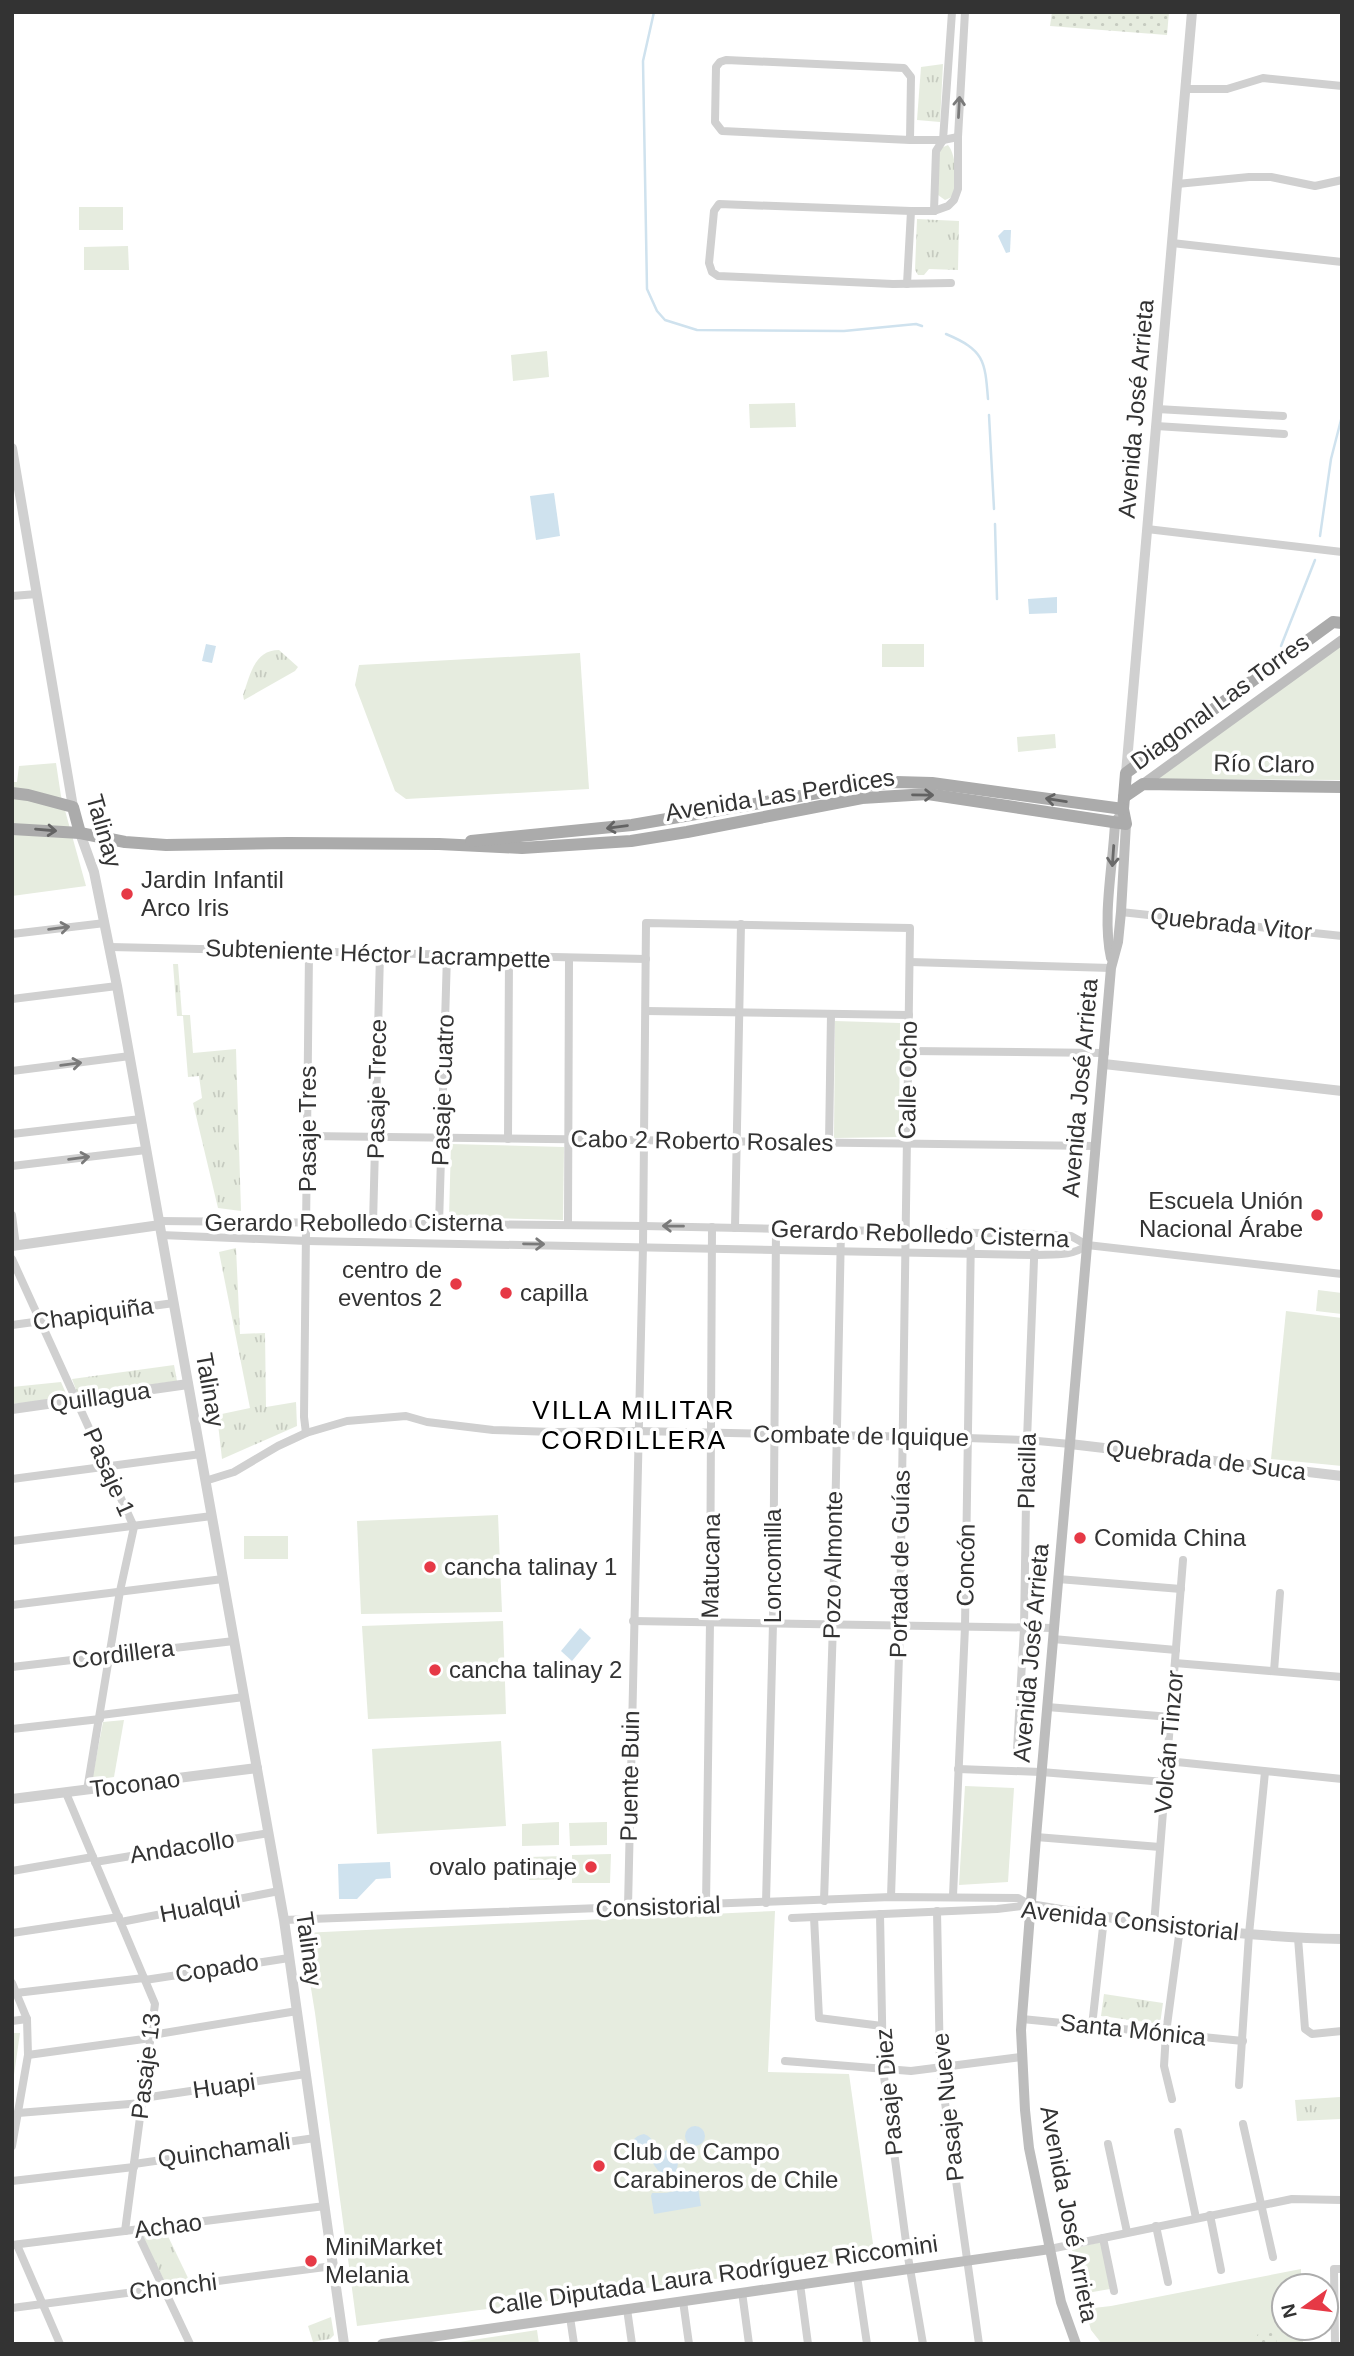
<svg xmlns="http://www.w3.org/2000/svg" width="1354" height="2356" font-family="Helvetica,sans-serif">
<defs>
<pattern id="grass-tufts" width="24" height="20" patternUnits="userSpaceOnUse" patternTransform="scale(1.75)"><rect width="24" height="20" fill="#e6ecdf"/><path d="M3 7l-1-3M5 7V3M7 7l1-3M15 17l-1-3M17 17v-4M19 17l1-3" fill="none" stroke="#c6cbc0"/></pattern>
<pattern id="garden-dots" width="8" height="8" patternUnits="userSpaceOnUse" patternTransform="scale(1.75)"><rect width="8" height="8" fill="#e6ecdf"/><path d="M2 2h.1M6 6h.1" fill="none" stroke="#c6cbc0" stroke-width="1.8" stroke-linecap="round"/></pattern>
</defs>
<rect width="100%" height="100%" fill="#fff"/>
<!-- grass -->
<g fill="url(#grass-tufts)">
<polygon points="943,64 940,122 917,120 921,67"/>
<path d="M948,145C957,156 957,184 952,197L945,200L938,195L939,154L941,148Z"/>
<polygon points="917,219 959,221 958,270 929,269 924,275 918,275 915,270"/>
<path d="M279,650L298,667L295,671L244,700L243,695C250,676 254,650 279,650Z"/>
<polygon points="173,964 178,964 182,1015 190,1015 193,1053 236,1049 241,1211 218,1208 193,1103 202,1098 199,1076 188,1077 183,1016 177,1016"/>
<polygon points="236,1248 240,1334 265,1333 266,1407 296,1402 297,1426 222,1459 217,1415 250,1408 219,1252"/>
<polygon points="174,1365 177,1381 78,1395 72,1379"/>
<polygon points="61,1382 68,1398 12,1404 12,1387"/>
<polygon points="1104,1994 1163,2003 1160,2024 1101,2016"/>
<polygon points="1340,2097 1341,2119 1297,2121 1295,2100"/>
<polygon points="165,2230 189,2280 166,2284 140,2233"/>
<polygon points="331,2317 334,2335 330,2339 313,2342 308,2326"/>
</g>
<!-- park -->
<g fill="#e6ecdf">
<rect x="79" y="207" width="44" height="23"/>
<polygon points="128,246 129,270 84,270 84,247"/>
<polygon points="547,351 549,377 513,381 511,355"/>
<polygon points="795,403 796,427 750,428 749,404"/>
<rect x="882" y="644" width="42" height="23"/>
<polygon points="1342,645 1342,780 1157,779"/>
<polygon points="580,653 589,789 406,799 395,791 355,685 359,665"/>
<polygon points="1055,734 1056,748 1018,752 1017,737"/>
<polygon points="56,763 61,796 86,886 12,896 12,782 17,782 19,766"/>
<polygon points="835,1021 900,1023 899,1137 834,1138"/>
<polygon points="451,1144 564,1147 563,1220 449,1217"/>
<polygon points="1318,1290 1342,1293 1342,1314 1316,1311"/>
<polygon points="1286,1311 1342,1318 1342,1466 1271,1459"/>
<polygon points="498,1515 502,1612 361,1614 357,1521"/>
<rect x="244" y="1536" width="44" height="23"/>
<polygon points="503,1621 506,1714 368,1719 362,1626"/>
<polygon points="124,1720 114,1777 92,1780 103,1722"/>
<polygon points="501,1741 506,1826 377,1834 372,1749"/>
<polygon points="965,1786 1014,1788 1008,1882 959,1885"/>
<polygon points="559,1822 559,1845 522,1846 522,1824"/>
<polygon points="607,1822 607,1845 570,1846 569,1823"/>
<polygon points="611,1854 610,1883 572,1883 572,1855"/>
<polygon points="565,1856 566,1879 529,1880 528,1857"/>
<polygon points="775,1911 768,2072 849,2074 875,2258 357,2326 315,2013 302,1933"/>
<polygon points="12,2033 20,2033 12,2089"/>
<polygon points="1101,2242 1110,2289 1081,2294 1072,2249"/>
<polygon points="1301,2269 1301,2286 1284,2286 1284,2328 1303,2328 1303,2344 1102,2344 1091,2330 1085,2309 1111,2306"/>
<polygon points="537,2330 539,2344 446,2344"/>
</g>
<!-- garden -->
<g fill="url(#garden-dots)">
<polygon points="1052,12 1169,12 1167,35 1050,26"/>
<polygon points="1265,2329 1274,2332 1277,2338 1276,2344 1257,2344 1257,2335"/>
</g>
<!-- water -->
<g fill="#cfe2ee">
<polygon points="1004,230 1011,230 1010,252 1006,253 998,236"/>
<polygon points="554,493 560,536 536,540 530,496"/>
<polygon points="1057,597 1057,613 1029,614 1028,599"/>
<polygon points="206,644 216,646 212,663 202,661"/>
<polygon points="580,1628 591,1638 572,1661 561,1651"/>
<polygon points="390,1862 391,1878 376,1879 357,1899 339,1899 338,1864"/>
<circle cx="695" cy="2136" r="10"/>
<path d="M644,2134C654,2137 654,2147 662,2152L670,2149L677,2150C677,2155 679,2163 677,2168C669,2187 656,2170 652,2161L634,2153C629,2144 633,2136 644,2134Z"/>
<path d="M696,2175L701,2206L654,2214L651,2196L652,2193C669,2193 679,2194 688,2177Z"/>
</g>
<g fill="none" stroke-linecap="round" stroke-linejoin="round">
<!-- stream -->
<g stroke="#cfe2ee" stroke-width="2.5">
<polyline points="654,12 643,61 647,289 657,311 665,320 697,330 844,331 916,324 922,326"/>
<path d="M946,334C984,350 985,360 988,399"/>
<polyline points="989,415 994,509"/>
<polyline points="995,524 997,599"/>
<polyline points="1320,536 1331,459 1342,416"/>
<polyline points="1281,646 1315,560"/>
</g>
<!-- minor -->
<g stroke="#d0d0d0" stroke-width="8">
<polyline points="1185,89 1227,89 1263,78 1342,86"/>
<polyline points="910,140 911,77 904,68 726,60 720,62 716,67 715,122 722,131 910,140 943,140 958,137"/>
<polyline points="1177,184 1249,177 1271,177 1315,186 1342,180"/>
<polyline points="934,211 936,151 943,140 952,12"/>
<polyline points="1172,243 1342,262"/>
<polyline points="951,283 893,284 718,276 712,272 709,263 714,211 719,204 911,211 934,211 948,206 954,200 958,189 958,137 965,12"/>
<polyline points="907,284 911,211"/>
<polyline points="1157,409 1283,416"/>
<polyline points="1156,426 1284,434"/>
<polyline points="1147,529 1342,552"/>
<polyline points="12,596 37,594"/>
<polyline points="1121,912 1342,936"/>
<polyline points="12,934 105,923"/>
<polyline points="110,947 646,959"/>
<polyline points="910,962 1111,968"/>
<polyline points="12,999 117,986"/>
<polyline points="646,1011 909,1015"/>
<polyline points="909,1051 1105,1053"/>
<polyline points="12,1071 130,1056"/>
<polyline points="12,1134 141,1119"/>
<polyline points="307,1136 1096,1146"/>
<polyline points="508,1139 509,957"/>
<polyline points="829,1143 831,1014"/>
<polyline points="12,1166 146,1150"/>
<polyline points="12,1215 16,1246"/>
<polyline points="159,1221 643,1226 1035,1234 1071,1236 1087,1245"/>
<polyline points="373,1224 380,954"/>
<polyline points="439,1225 447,955"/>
<polyline points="568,1225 569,959"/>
<polyline points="735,1228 741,924"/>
<path d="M161,1235L307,1241L1034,1255C1052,1254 1072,1257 1087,1245"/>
<polyline points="1087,1245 1342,1274"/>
<polyline points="12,1259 134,1527 120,1591 87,1790"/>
<polyline points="12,1325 174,1303"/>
<polyline points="306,1433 304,1417 309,952"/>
<polyline points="12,1479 201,1454"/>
<polyline points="205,1481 234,1472 278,1446 306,1433 347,1421 406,1416 427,1422 493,1430 553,1432 639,1431 967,1438 1027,1440 1070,1444"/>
<polyline points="12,1541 212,1516"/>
<polyline points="1058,1579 1181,1589"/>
<polyline points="12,1605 223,1579"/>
<polyline points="633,1621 1054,1628"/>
<polyline points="1053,1639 1176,1650"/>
<polyline points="1175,1663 1342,1677"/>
<polyline points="12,1667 234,1641"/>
<polyline points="1274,1671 1280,1593"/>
<polyline points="1047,1707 1171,1717"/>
<polyline points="101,1715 244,1697"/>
<polyline points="12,1729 100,1719"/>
<polyline points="1017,1750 1024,1628 1027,1440 1035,1234"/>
<polyline points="1167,1761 1342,1779"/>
<polyline points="958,1769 1041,1772 1165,1782"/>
<polyline points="66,1793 155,2004 125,2231"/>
<polyline points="1036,1837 1160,1847"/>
<polyline points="95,1862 269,1833"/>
<polyline points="12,1871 93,1857"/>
<polyline points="953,1896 965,1627 971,1233"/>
<polyline points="824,1901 833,1624 841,1230"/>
<polyline points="766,1903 773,1623 776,1229"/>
<polyline points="706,1906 710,1622 712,1227"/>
<polyline points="628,1907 643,1246 646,923 910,928 900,1625 891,1897"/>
<polyline points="937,1911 940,2067 979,2344"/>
<polyline points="880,1914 883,2069 908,2257 923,2344"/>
<polyline points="814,1917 819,2018 882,2026"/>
<polyline points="792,1918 997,1909 1030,1905"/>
<polyline points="284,1920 891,1897 1018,1898 1030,1905"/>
<polyline points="121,1922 279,1891"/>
<polyline points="1154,1925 1183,1560"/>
<polyline points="12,1933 119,1917"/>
<polyline points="1298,1938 1305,2029 1312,2034 1342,2031"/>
<polyline points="145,1980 289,1958"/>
<polyline points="12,1983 27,2019 28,2055 12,2146"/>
<polyline points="16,1993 144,1978"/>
<polyline points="1022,2019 1243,2041"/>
<polyline points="12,2021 27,2019"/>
<polyline points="1092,2026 1104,1918"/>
<polyline points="152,2035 297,2011"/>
<polyline points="28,2055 151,2038"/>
<polyline points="785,2061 911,2071 1021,2057"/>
<polyline points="1239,2085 1249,1934 1265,1772"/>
<polyline points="143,2098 306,2074"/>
<polyline points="1172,2099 1164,2066 1166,2033 1180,1928"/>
<polyline points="18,2113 142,2103"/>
<polyline points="1243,2124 1273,2257"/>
<polyline points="1178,2132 1196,2218"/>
<polyline points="1108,2144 1127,2232"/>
<polyline points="134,2164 315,2138"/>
<polyline points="12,2181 134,2167"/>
<polyline points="1210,2215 1221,2270"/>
<polyline points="1156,2226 1168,2282"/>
<polyline points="136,2230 190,2344"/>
<polyline points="1103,2238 1114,2291"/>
<polyline points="12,2245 325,2206"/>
<polyline points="17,2245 60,2344"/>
<polyline points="1050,2249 1292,2199 1342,2200"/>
<polyline points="857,2276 867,2344"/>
<polyline points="800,2284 808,2344"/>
<polyline points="742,2292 749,2344"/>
<polyline points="683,2301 689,2344"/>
<polyline points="12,2308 333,2266"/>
<polyline points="627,2309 632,2344"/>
<polyline points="570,2317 574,2344"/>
<polyline points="1335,2344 1334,2269 1342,2269"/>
</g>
<!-- tertiary -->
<g stroke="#d0d0d0" stroke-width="10">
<polyline points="12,448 73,807"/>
<polyline points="1126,773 1192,12"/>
<polyline points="80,833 94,872 117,986 284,1920 344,2344"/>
<polyline points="1104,1064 1342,1091"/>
<polyline points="12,1246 160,1225"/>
<polyline points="12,1409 188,1384"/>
<polyline points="1070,1444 1342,1476"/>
<polyline points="12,1799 257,1768"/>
<path d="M1030,1905C1134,1922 1237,1937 1342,1939"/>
</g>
<!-- secondary -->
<g stroke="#bdbdbd" stroke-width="10">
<polyline points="1143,784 1342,640"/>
<path d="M1111,958C1102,917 1113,866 1115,823L1118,818"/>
<polyline points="382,2344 1050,2249"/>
<polyline points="1076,2344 1061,2302 1029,2148 1025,2110 1021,2030 1036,1837 1111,968 1118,942 1121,912 1126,824"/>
</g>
<!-- primary -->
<g stroke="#ababab" stroke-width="12">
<polyline points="12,793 28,795 73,807 80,833"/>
<polyline points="1124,797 1143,784 1342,787"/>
<polyline points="12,829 80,833 125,842 166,845 288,843 439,844 522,848 631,841 687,832 862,798 928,794 1126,824 1123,809 1126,773 1333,622 1342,623"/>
<polyline points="471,841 632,825 859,786 896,782 932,783 1123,809"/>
</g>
</g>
<!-- one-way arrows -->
<defs><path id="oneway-shaft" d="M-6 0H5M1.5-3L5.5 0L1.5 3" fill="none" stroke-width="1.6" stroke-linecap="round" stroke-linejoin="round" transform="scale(1.75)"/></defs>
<g stroke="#7a7a7a">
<use href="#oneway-shaft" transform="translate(959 107) rotate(-87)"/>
<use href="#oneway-shaft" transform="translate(59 928) rotate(-7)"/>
<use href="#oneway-shaft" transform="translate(71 1064) rotate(-7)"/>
<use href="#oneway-shaft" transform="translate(79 1158) rotate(-7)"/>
<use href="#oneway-shaft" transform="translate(673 1226) rotate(-179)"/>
<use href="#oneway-shaft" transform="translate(534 1244) rotate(1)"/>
</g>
<g stroke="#636363">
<use href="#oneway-shaft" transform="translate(923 795) rotate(1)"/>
<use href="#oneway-shaft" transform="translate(1056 800) rotate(-171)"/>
<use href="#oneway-shaft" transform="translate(617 827) rotate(173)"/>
<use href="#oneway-shaft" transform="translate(46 830) rotate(5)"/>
</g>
<use stroke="#6a6a6a" href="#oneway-shaft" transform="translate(1113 856) rotate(94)"/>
<!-- markers -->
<g fill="#e63946" stroke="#fff" stroke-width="2.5">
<circle cx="127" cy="894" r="7"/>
<circle cx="1317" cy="1215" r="7"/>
<circle cx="456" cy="1284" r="7"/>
<circle cx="506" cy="1293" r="7"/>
<circle cx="1080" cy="1538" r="7"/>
<circle cx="430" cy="1567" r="7"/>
<circle cx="435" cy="1670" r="7"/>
<circle cx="591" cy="1867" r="7"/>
<circle cx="599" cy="2166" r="7"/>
<circle cx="311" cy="2261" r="7"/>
</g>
<g text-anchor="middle" stroke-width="7" stroke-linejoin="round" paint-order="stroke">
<!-- street labels -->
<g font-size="24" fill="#333" stroke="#fff">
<text transform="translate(1136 409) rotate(-85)" y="8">Avenida José Arrieta</text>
<text transform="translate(1220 702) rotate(-36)" y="8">Diagonal Las Torres</text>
<text transform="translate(1264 764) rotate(1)" y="8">Río Claro</text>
<text transform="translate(780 795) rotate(-9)" y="8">Avenida Las Perdices</text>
<text transform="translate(104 831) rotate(74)" y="8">Talinay</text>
<text transform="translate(1231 924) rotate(6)" y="8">Quebrada Vitor</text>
<text transform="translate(378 954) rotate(2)" y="8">Subteniente Héctor Lacrampette</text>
<text transform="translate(908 1080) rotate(-89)" y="8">Calle Ocho</text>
<text transform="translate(1080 1088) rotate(-85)" y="8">Avenida José Arrieta</text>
<text transform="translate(377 1089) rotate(-89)" y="8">Pasaje Trece</text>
<text transform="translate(443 1090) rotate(-88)" y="8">Pasaje Cuatro</text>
<text transform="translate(308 1129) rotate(-90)" y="8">Pasaje Tres</text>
<text transform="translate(702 1141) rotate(1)" y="8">Cabo 2 Roberto Rosales</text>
<text x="354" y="1231">Gerardo Rebolledo Cisterna</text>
<text transform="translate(920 1234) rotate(2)" y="8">Gerardo Rebolledo Cisterna</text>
<text transform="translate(93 1314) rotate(-8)" y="8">Chapiquiña</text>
<text transform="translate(210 1390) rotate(80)" y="8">Talinay</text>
<text transform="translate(100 1397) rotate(-8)" y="8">Quillagua</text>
<text transform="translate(861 1436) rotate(1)" y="8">Combate de Iquique</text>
<text transform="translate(1206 1460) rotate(7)" y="8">Quebrada de Suca</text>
<text transform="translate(1027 1471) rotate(-89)" y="8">Placilla</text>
<text transform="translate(109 1472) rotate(66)" y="8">Pasaje 1</text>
<text transform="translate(900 1564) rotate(-89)" y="8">Portada de Guías</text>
<text transform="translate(833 1565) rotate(-89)" y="8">Pozo Almonte</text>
<text transform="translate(966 1565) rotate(-89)" y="8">Concón</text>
<text transform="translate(711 1566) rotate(-89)" y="8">Matucana</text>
<text transform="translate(773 1566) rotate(-90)" y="8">Loncomilla</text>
<text transform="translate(1031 1653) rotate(-85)" y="8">Avenida José Arrieta</text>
<text transform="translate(123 1654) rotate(-7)" y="8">Cordillera</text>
<text transform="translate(1169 1742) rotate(-85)" y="8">Volcán Tinzor</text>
<text transform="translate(630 1776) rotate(-89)" y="8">Puente Buin</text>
<text transform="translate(135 1784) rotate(-7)" y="8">Toconao</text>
<text transform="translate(182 1847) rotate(-9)" y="8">Andacollo</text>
<text transform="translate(200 1907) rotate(-11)" y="8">Hualqui</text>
<text transform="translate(658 1907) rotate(-2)" y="8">Consistorial</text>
<text transform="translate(1130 1921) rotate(6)" y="8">Avenida Consistorial</text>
<text transform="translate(309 1949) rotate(82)" y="8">Talinay</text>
<text transform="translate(217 1968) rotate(-9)" y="8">Copado</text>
<text transform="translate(1133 2030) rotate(6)" y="8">Santa Mónica</text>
<text transform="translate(146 2066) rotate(-83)" y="8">Pasaje 13</text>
<text transform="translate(224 2086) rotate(-8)" y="8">Huapi</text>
<text transform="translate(889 2092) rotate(-95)" y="8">Pasaje Diez</text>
<text transform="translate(948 2107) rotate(-96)" y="8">Pasaje Nueve</text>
<text transform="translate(224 2150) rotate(-8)" y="8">Quinchamali</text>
<text transform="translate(1069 2214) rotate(79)" y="8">Avenida José Arrieta</text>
<text transform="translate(168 2226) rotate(-7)" y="8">Achao</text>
<text transform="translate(713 2275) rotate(-8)" y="8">Calle Diputada Laura Rodríguez Riccomini</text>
<text transform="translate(173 2287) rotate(-7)" y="8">Chonchi</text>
</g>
<!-- poi labels -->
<g font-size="24" fill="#333" stroke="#fff" text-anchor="start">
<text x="141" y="888">Jardin Infantil<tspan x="141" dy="28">Arco Iris</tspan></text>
<text x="1303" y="1209" text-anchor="end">Escuela Unión<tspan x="1303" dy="28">Nacional Árabe</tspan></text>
<text x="442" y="1278" text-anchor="end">centro de<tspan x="442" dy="28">eventos 2</tspan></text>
<text x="520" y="1301">capilla</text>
<text x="1094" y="1546">Comida China</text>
<text x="444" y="1575">cancha talinay 1</text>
<text x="449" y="1678">cancha talinay 2</text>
<text x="577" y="1875" text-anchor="end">ovalo patinaje</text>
<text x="613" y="2160">Club de Campo<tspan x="613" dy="28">Carabineros de Chile</tspan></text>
<text x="325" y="2255">MiniMarket<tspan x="325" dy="28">Melania</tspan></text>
</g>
<!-- neighbourhood labels -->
<g font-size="26" letter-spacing="2" fill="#000" stroke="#fff">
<text x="634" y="1419">VILLA MILITAR<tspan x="634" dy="30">CORDILLERA</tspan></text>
</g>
</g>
<!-- border -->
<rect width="1354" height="2356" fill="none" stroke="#333333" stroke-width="28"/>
<!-- north arrow -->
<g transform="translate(1305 2307) rotate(256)"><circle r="33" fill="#ffffff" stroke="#adadad" stroke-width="2"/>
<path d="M0-5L12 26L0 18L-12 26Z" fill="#e63946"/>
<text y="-10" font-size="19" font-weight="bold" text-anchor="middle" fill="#333333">N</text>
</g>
</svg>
